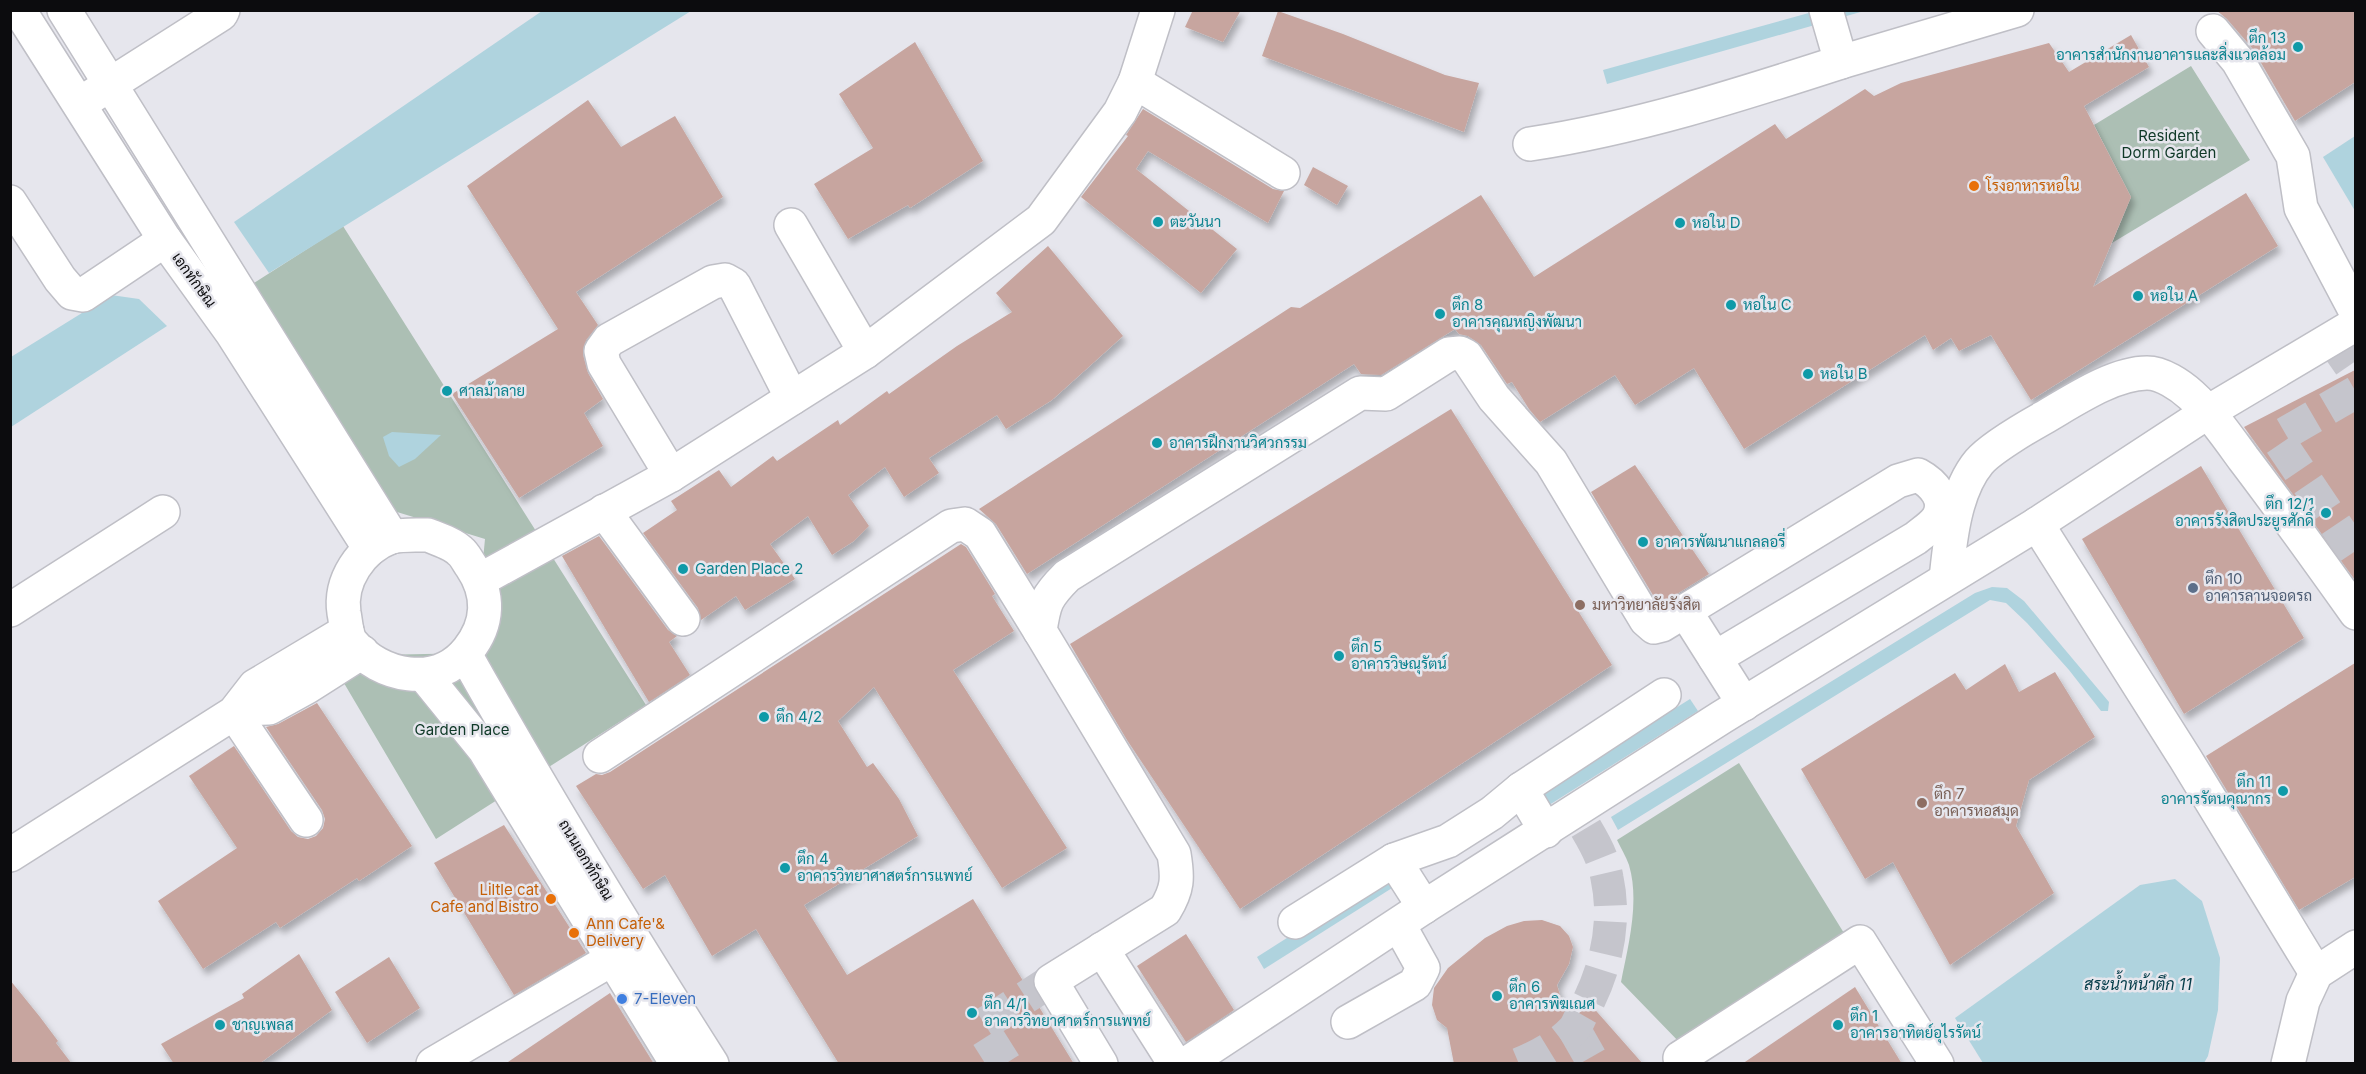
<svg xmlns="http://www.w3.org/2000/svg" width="2366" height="1074" font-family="Inter,Sarabun,sans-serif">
<defs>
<filter id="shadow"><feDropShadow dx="3.5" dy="6" stdDeviation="3" flood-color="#0004"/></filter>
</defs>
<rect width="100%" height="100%" fill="#e6e6ed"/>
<!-- green -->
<g fill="#acbfb4">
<polygon points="2191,66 2250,160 2112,243 2131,197 2094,125"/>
<polygon points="343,226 646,705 436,839 328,656 474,653 485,539 384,508 243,290"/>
<path d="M1739,763L1847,938L1682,1045L1621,982C1628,946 1640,902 1629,865C1626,857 1621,848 1617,840Z"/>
</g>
<!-- water -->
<g fill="#afd3de">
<polygon points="542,11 691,11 269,273 234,222"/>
<polygon points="1816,11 1864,11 1607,84 1603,70"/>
<polygon points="2355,136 2355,211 2323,157"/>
<polygon points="111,295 139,299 167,326 11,427 11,357"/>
<polygon points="392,432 441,435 415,459 399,467 389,456 383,437"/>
<polygon points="1992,587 2007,588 2024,601 2109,702 2108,711 2101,711 2069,670 2027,623 2006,603 1990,600 1618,830 1611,817 1975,593"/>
<polygon points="1690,699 1698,711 1546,807 1538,795"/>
<polygon points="1392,871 1400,883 1264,969 1257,957"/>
<polygon points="2175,879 2202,901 2220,958 2218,1010 2208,1056 2204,1063 1983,1063 1955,1018 2140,885"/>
</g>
<!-- building -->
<g fill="#c7a59f" filter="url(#shadow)">
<polygon points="1193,10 1241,10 1223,42 1185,27"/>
<polygon points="2216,10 2355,10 2355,82 2295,121 2253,49 2227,19"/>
<polygon points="1278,11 1343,34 1445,75 1479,83 1464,132 1262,56"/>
<polygon points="2131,35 2149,67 2084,106 2131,197 2093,287 2246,193 2278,246 2031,400 1991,335 1959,351 1951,338 1933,350 1925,335 1744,449 1694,368 1635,405 1615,375 1540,422 1529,409 1512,382 1507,384 1481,345 1468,336 1459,334 1455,329 1381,375 1361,374 1354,364 1027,574 996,524 979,509 1291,307 1300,308 1481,195 1534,277 1775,124 1786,139 1865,89 1874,96 1901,83 2049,43 2069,72"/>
<polygon points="915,42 983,161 910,208 908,205 848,239 814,184 873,148 839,94"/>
<polygon points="588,100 621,147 675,116 723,197 576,292 598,325 586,340 583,355 588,373 603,399 584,413 603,446 519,498 452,394 558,329 467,186"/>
<polygon points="1143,109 1273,189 1284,191 1268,223 1148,151 1136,169 1237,249 1201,293 1081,197 1128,136 1126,135"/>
<polygon points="1313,167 1348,186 1337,205 1304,185"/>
<polygon points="1048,246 1123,336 1052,400 1006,429 997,415 929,458 939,473 904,497 885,467 848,495 869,526 854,541 832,555 808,516 770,544 795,579 745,610 736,596 701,620 698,608 643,533 677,510 671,501 719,470 731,487 773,456 777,461 838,420 840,425 887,391 889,394 957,346 1012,312 996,293"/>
<polygon points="2355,370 2355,580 2244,427"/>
<polygon points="1451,409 1612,665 1240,909 1127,740 1070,644"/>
<polygon points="1635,465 1709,574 1659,605 1591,492"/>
<polygon points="2201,466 2304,638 2184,714 2082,539"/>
<polygon points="599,536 668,630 677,636 669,642 690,675 649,702 562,556"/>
<polygon points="961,544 966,547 995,594 992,596 1014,631 953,670 1067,848 1002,888 874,687 838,721 867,767 873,763 899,799 918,836 804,905 847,975 973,899 1074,1064 839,1064 756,929 712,956 665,875 643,889 576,786 596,774 602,775 610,772"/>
<polygon points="2355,663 2355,877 2299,910 2206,756"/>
<polygon points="2005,664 2019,692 2055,672 2095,737 2029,780 2016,826 2054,893 1950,965 1893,862 1865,879 1801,769 1955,673 1966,690"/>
<polygon points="317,703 412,846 359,881 357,878 280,928 276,922 203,969 158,901 237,848 189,776 234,746 291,831 298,837 308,839 316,836 323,828 325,819 322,810 266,727 278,724"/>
<polygon points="504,825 586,953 514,995 434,863"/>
<polygon points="1542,920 1560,926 1569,936 1573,947 1569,964 1557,985 1568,1022 1590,1004 1643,1064 1454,1064 1447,1028 1437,1020 1432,1005 1434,988 1448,968 1485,938 1507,926 1524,921"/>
<polygon points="1186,934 1234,1010 1186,1042 1137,966"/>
<polygon points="299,954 332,1010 259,1064 174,1064 161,1044 244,998 242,994"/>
<polygon points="389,957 420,1008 367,1043 335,992"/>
<polygon points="10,980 40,1017 58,1041 56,1043 72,1064 10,1064"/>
<polygon points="1855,987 1902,1064 1742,1064"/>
<polygon points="610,993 654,1064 505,1064"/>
</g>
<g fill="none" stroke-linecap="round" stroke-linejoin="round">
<!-- minor-tunnel -->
<g stroke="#c5c5cc" stroke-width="33" stroke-dasharray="33 16" stroke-linecap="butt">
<polyline points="2331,338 2356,374"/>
<polyline points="2356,392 2277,438 2356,555"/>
<polyline points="1574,1029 1594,1064"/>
<polyline points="1005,1064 981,1026 1051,981"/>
<path d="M1519,1064C1538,1056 1559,1045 1573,1030C1577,1026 1579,1019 1582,1014C1605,973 1617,925 1607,878C1603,854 1588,832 1576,812"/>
</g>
<defs>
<g id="minor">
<polyline points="19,10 165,240 232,333 370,549"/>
<polyline points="64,10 392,537"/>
<polyline points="2213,31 2238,61 2293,156 2301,208 2356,312"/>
<polyline points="1841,62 2017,10"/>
<polyline points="1135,82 1283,173"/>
<polyline points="92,96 221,14 223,10"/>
<path d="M1530,144C1636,128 1739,95 1841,62L1826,10"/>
<polyline points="10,202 60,279 72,293 83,295 165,240"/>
<polyline points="791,225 865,352"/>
<polyline points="671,475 604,364 601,351 609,340 713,282 725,280 734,285 792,398"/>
<polyline points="604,511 683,619"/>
<polyline points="2037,524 2185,758 2316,973"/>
<path d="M428,535C438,539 453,544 460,551C465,555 468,562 471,566C490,594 489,624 468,650C437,689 380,677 352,643C346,636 346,622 344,613C339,581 361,548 391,537C402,534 417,535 428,535Z"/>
<path d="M1946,579C1950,542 1954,492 1979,462C1990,449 2027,427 2043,418C2071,402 2113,373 2147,373C2162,373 2180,385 2191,395C2211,413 2227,436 2243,458C2282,509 2319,561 2356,613"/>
<polyline points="480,580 671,475 865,352 1041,220 1120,112 1135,82 1158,10"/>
<polyline points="10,610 163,512"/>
<path d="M1685,611L1898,481L1918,475C1933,483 1949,500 1938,518C1933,526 1923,532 1916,538L1715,658"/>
<path d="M465,654C543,793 626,929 712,1064"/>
<polyline points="424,675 484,749 677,1064"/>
<polyline points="239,709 269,708 307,687 362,652"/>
<polyline points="234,713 306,820"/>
<polyline points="600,756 951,526 965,524 980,534 1040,631"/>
<polyline points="1546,831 1521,789 1664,695"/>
<polyline points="10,855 234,713 255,686 347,631"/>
<polyline points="1394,860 1448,841 1492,813 1521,789"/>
<polyline points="1295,922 1394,860 1424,907"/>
<polyline points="1102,949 1175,1064"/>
<polyline points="1348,1022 1415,984 1423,968 1399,925"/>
<polyline points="433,1064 631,948"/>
<path d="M1101,1064L1051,981L1165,910C1178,889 1178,878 1174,854L1040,631C1044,603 1046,597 1067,576L1360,393L1386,394L1449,354L1460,353L1466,356L1494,398L1551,462L1646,620L1654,627L1662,625L1685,611L1744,704"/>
<polyline points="1186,1064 1424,907 1722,717 2037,524 2208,412 2356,324"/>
<polyline points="1684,1064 1680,1058 1860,942 1937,1064"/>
<polyline points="2288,1064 2303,1001 2316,973 2356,947"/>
</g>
</defs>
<!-- minor casing -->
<use href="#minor" stroke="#bfbfc6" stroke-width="36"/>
<!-- minor -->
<use href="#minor" stroke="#fff" stroke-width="33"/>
</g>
<!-- markers -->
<g fill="#0f9aa8" stroke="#e6e6ed" stroke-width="2">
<circle cx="2298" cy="47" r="6"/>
<circle cx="1158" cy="222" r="6"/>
<circle cx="1680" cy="223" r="6"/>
<circle cx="2138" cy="296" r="6"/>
<circle cx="1731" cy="305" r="6"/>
<circle cx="1440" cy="314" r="6"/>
<circle cx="1808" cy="374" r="6"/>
<circle cx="447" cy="391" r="6"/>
<circle cx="1157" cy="443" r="6"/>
<circle cx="2326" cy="513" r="6"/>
<circle cx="1643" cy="542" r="6"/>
<circle cx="683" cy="569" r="6"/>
<circle cx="1339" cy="656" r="6"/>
<circle cx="764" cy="717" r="6"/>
<circle cx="2283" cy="791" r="6"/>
<circle cx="785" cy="868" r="6"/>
<circle cx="1497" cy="996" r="6"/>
<circle cx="972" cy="1013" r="6"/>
<circle cx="220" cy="1025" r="6"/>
<circle cx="1838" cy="1025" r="6"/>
</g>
<g fill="#e8710a" stroke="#e6e6ed" stroke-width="2">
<circle cx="1974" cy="186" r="6"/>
<circle cx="551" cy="899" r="6"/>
<circle cx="574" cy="933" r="6"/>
</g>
<circle fill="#5c6f8a" stroke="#e6e6ed" stroke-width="2" cx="2193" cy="588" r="6"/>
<g fill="#8d6e63" stroke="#e6e6ed" stroke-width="2">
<circle cx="1580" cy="605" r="6"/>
<circle cx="1922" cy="803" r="6"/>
</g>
<circle fill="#3f7fe0" stroke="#e6e6ed" stroke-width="2" cx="622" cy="999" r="6"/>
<g text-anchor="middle" stroke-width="5" stroke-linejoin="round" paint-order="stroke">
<!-- culture labels -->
<g font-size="15" fill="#0d838f" stroke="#e6e6ed" text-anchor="start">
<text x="2286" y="43" text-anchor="end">ตึก 13<tspan x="2286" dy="17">อาคารสำนักงานอาคารและสิ่งแวดล้อม</tspan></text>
<text x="1170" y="227">ตะวันนา</text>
<text x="1692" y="228">หอใน D</text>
<text x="2150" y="301">หอใน A</text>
<text x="1452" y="310">ตึก 8<tspan x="1452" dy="17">อาคารคุณหญิงพัฒนา</tspan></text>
<text x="1743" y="310">หอใน C</text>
<text x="1820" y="379">หอใน B</text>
<text x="459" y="396">ศาลม้าลาย</text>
<text x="1169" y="448">อาคารฝึกงานวิศวกรรม</text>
<text x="2314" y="509" text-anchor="end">ตึก 12/1<tspan x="2314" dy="17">อาคารรังสิตประยูรศักดิ์</tspan></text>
<text x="1655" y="547">อาคารพัฒนาแกลลอรี่</text>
<text x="695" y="574">Garden Place 2</text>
<text x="1351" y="652">ตึก 5<tspan x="1351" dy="17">อาคารวิษณุรัตน์</tspan></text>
<text x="776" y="722">ตึก 4/2</text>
<text x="2271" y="787" text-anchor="end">ตึก 11<tspan x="2271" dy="17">อาคารรัตนคุณากร</tspan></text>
<text x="797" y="864">ตึก 4<tspan x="797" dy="17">อาคารวิทยาศาสตร์การแพทย์</tspan></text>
<text x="1509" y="992">ตึก 6<tspan x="1509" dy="17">อาคารพิฆเณศ</tspan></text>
<text x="984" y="1009">ตึก 4/1<tspan x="984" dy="17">อาคารวิทยาศาตร์การแพทย์</tspan></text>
<text x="1850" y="1021">ตึก 1<tspan x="1850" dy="17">อาคารอาทิตย์อุไรรัตน์</tspan></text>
<text x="232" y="1030">ชาญเพลส</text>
</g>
<!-- park labels -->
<g font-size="15" fill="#0f3927" stroke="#e6e6ed">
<text x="2169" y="141">Resident<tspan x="2169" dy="17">Dorm Garden</tspan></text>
<text x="462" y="735">Garden Place</text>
</g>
<!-- food labels -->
<g font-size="15" fill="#c56008" stroke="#e6e6ed" text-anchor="start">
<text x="1986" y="191">โรงอาหารหอใน</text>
<text x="539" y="895" text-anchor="end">Liltle cat<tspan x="539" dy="17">Cafe and Bistro</tspan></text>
<text x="586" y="929">Ann Cafe'&amp;<tspan x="586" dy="17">Delivery</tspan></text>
</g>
<!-- street labels -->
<g font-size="15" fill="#0c0c0e" stroke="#e6e6ed">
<text transform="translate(194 280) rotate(54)" y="5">เอกทักษิณ</text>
<text transform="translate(586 860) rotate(59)" y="5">ถนนเอกทักษิณ</text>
</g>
<!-- service labels -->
<g font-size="15" fill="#4e5e75" stroke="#e6e6ed" text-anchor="start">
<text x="2205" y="584">ตึก 10<tspan x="2205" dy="17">อาคารลานจอดรถ</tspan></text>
</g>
<!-- education labels -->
<g font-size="15" fill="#785e54" stroke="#e6e6ed" text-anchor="start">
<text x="1592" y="610">มหาวิทยาลัยรังสิต</text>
<text x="1934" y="799">ตึก 7<tspan x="1934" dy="17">อาคารหอสมุด</tspan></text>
</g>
<!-- shop labels -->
<g font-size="15" fill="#366cbe" stroke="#e6e6ed" text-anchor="start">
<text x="634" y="1004">7-Eleven</text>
</g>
<!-- water labels -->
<g font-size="16" font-style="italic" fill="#063d4a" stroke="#e6e6ed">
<text x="2138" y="990">สระน้ำหน้าตึก 11</text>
</g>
</g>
<!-- border -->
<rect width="2366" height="1074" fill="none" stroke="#0c0c0e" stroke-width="24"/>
</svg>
